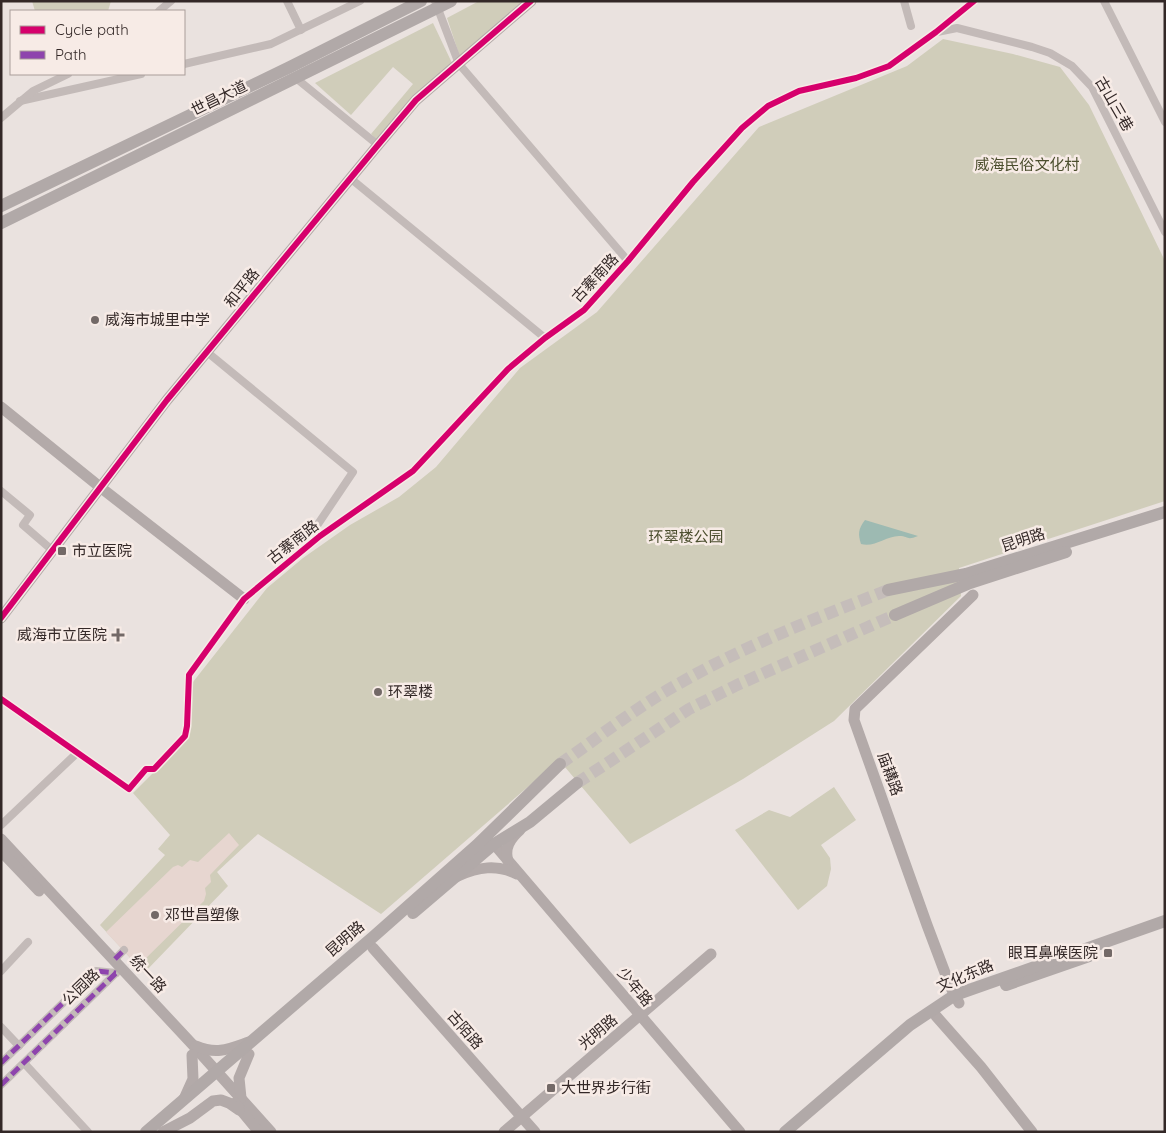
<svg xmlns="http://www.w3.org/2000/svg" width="1166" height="1133" font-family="Quicksand,'Noto Sans SC',sans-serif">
<rect width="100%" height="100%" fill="#eae2df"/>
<!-- green -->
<g fill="#d0cdba">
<polygon points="32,1 111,1 108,11 35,11"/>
<polygon points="479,1 524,1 460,57 447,18"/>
<polygon points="433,23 452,63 377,140 371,134 413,84 393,67 351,115 315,83"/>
<polygon points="943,39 1013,54 1060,67 1089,105 1130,189 1165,261 1165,501 959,568 961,596 834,721 743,779 630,844 559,760 381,914 258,834 217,872 228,886 144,973 100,925 165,855 158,849 170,835 133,793 187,739 193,682 267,588 303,558 350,525 399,497 436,467 520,368 597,312 759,127 907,66"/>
<polygon points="834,787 856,820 821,845 830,858 831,869 827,886 798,910 735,830 769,810 790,817"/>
</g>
<!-- plaza -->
<polygon fill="#e7d6d0" points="229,833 239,845 210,875 211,882 205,888 206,894 204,901 138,966 106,932 173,867 178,865 182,867 190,860 198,862"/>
<!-- water -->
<path fill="#9dbab2" d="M865,520L918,536C906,541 909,536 899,536C886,536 874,548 861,544C858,534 858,529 865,520Z"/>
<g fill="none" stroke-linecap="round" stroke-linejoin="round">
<!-- primary-tunnel -->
<g stroke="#c5bdba" stroke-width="12" stroke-dasharray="12 6" stroke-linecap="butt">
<path d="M560,764C599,737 638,706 680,683C746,645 817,618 888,590"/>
<polyline points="577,783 689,709 737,685 895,615"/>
</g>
<!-- street -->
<g stroke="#c3bab8" stroke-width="8">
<polyline points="287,1 301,30"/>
<polyline points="435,1 459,64 628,261"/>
<polyline points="904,1 911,26"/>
<polyline points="1104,1 1165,122"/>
<polyline points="159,11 171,1"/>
<polyline points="937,32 957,28 1032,47 1050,53 1072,66 1092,87 1165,232"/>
<polyline points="184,64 271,44 360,1"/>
<polyline points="297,79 378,145"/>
<polyline points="20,101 141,74"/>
<polyline points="1,118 33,91 68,74"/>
<polyline points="350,178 545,338"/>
<polyline points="207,352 353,472 314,530 320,536"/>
<polyline points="1,491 30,515 23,525 52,550"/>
<polyline points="1,699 129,789 146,769 154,769 185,736 187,726 189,675 244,599 320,536 413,471 508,369 545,338 584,310 628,261 693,182 742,128 768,106 799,91 856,78 889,66 936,32 974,1"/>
<polyline points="1,825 77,753"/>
<polyline points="115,959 124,950"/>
<polyline points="1,971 28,942"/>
<polyline points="1,1027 19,1046"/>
<polyline points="1,1063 96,971 116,973"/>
<polyline points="24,1063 88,1132"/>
<polyline points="1,1085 116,973"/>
</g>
<!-- secondary -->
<g stroke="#b3aaa9" stroke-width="11">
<polyline points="1,407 100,487 244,599"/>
<polyline points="1,618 167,400 378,145 416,100 531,1"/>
<polyline points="1,839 192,1044 271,1132"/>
<polyline points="486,841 494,844 740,1132"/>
<polyline points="1,851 39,891"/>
<path d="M508,861C504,848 510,839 520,830"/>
<path d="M458,876C478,867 497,864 517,874"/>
<polyline points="373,948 535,1132"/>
<polyline points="959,1003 950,986 927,925 854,720 855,709 973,595"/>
<polyline points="936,1016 981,1067 1032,1132"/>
<path d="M196,1046C217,1055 229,1049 249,1042"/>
<polyline points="241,1098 239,1078 249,1054"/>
<polyline points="184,1099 193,1079 192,1055"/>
<polyline points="235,1103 259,1132"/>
<polyline points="163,1132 190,1118 213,1101 221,1100 229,1103 239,1110"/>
<polyline points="504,1132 711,954"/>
</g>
<!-- primary -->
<g stroke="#b1a9a8" stroke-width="12">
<polyline points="1,206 290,67 421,1"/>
<polyline points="1,223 451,1"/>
<polyline points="888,590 966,574 1165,512"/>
<polyline points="895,615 970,583 1066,552"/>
<polyline points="413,913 494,844 530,822 577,783"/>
<polyline points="1006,985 1089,956"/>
<polyline points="146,1132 373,937 477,845 560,764"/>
<polyline points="785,1132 910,1025 955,995 1165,921"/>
</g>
<!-- quiet -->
<g stroke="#8e44ad" stroke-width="5" stroke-dasharray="10 5" stroke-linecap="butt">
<polyline points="115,959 124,950"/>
<polyline points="1,1063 96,971 116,973"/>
<polyline points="1,1085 116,973"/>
</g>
<defs>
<g id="cycleway">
<polyline points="1,618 167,400 378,145 416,100 531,1"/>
<polyline points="1,699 129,789 146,769 154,769 185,736 187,726 189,675 244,599 320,536 413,471 508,369 545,338 584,310 628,261 693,182 742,128 768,106 799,91 856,78 889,66 936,32 974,1"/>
</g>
</defs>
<!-- cycleway casing -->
<use href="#cycleway" stroke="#f7ebe6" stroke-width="9"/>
<!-- cycleway -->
<use href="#cycleway" stroke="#d6006c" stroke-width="6"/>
</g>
<!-- markers -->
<g fill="#736967" stroke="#f7ebe6" stroke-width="2">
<circle cx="95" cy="320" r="5"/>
<rect x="57" y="546" width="10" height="10" rx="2.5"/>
<path d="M115.5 627.5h5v5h5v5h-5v5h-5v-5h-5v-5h5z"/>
<circle cx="378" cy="692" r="5"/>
<circle cx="155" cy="915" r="5"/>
<rect x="1103" y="948" width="10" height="10" rx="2.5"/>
<rect x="546" y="1083" width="10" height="10" rx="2.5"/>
</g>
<g text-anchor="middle" stroke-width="5" stroke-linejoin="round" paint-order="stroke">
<!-- street labels -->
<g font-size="15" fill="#332827" stroke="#f7ebe6">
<text transform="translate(219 98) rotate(-26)" y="5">世昌大道</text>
<text transform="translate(1114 104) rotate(60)" y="5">古山三巷</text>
<text transform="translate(595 278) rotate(-47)" y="5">古寨南路</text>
<text transform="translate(242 288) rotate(-51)" y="5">和平路</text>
<text transform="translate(1023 540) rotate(-18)" y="5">昆明路</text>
<text transform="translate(293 542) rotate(-38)" y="5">古寨南路</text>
<text transform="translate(890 774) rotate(70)" y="5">庙耩路</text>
<text transform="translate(345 939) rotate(-41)" y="5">昆明路</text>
<text transform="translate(148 974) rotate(47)" y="5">统一路</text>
<text transform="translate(965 976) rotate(-23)" y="5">文化东路</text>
<text transform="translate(81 987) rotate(-44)" y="5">公园路</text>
<text transform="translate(635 987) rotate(50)" y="5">少年路</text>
<text transform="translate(465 1030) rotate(49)" y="5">古陌路</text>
<text transform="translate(598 1032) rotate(-40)" y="5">光明路</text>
</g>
<!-- park labels -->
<g font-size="15" fill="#4b4e2e" stroke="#f7ebe6">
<text x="1027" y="170">威海民俗文化村</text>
<text x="686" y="542">环翠楼公园</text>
</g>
<!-- poi labels -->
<g font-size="15" fill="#332827" stroke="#f7ebe6" text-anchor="start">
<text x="105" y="325">威海市城里中学</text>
<text x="72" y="556">市立医院</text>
<text x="107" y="640" text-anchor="end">威海市立医院</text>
<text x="388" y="697">环翠楼</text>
<text x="165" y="920">邓世昌塑像</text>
<text x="1098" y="958" text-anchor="end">眼耳鼻喉医院</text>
<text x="561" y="1093">大世界步行街</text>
</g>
</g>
<!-- border -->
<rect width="1166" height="1133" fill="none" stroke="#332827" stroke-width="5"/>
<!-- legend -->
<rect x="10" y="10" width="175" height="65" fill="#f7ebe6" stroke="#a99d9a"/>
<rect x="20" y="26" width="25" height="8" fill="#d6006c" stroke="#a99d9a"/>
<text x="55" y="35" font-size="15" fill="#332827">Cycle path</text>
<rect x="20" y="51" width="25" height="8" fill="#8e44ad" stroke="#a99d9a"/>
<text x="55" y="60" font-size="15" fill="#332827">Path</text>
</svg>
